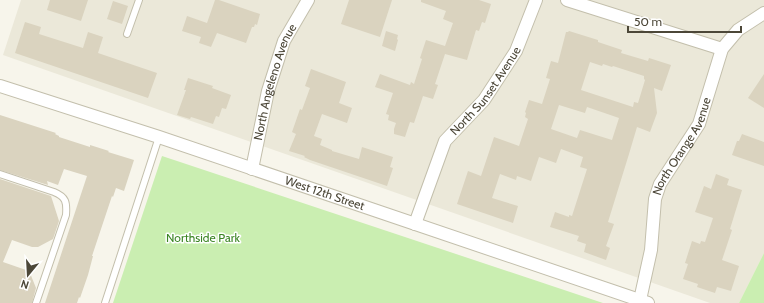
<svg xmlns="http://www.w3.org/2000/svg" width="764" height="303" font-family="Cabin,sans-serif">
<rect width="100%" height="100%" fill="#f7f5eb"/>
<!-- residential -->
<polygon fill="#ebe8d9" points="21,0 764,0 764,253 739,303 710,303 3,55"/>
<!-- park -->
<g fill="#caeeb1">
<polygon points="162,156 603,303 113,303"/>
<polygon points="764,253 764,303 739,303"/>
</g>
<!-- building -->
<g fill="#dad3bf" fill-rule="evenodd">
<polygon points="50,0 88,0 81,21 47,10"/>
<polygon points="215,0 219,0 260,14 257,25 255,24 254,27 252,27 246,43 217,33 211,47 199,43 201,37 182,31 187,16 207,23"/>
<polygon points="349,0 392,0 380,37 341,24"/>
<polygon points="421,0 479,0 491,4 485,23 482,22 479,31 476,30 467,60 445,54 435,84 438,85 433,99 423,96 414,123 410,122 405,137 394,134 394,129 396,123 388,120 389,115 386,114 393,93 375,87 380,74 410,85 411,82 414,84 422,59 420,58 426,40 445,46 453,23 443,19 446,11 421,2"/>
<polygon points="113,1 128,6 122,24 107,19"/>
<polygon points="25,22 41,27 39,34 83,48 88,32 103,37 98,53 157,73 148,98 15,53"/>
<polygon points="386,31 398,35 397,39 398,40 395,51 382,46"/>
<path d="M569,31L598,40V42L622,50L621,53L648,61L649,58L671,65L662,91L654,88L657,113L650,132L637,127L629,154L608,222L614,224L606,246L610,248L606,260L584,252L586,244L577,241L579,236L550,227L555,212L569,217V215L572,216L587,169L580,167L583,157L561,149L556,163L539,157L531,181L517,176L516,180L500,174L492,198L518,206L513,223L457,204L468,171L481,176L494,137L519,146L528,119L525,117L526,113L525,112L529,100L542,104L550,79L546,78L551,61L558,63L566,32H568ZM590,62L602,66L603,64L612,67L613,66L644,76V79L645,80L638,103L634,102L633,107L581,90ZM559,105L585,113L587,107L619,118L612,140L580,130L577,138L551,129Z"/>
<polygon points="311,69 346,82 339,103 352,108 347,123 322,114 314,136 322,139 320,145 332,150 332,151 359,159 362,147 393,157 390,167 393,168 387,186 310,160 304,157 305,156 289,151 296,134 292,132 300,109 302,110 310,88 305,86"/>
<polygon points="764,74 764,108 748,98"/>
<polygon points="188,78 213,86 212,88 231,95 226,109 222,108 219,117 216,116 213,124 191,117 190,119 177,115 186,90 184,90"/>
<polygon points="0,115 56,133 55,134 59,136 59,137 90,147 90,145 109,151 108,152 134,160 124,191 116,188 113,197 112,196 92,256 93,256 88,275 80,298 79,297 77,303 45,303 87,176 64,169 58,185 47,181 48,185 0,170"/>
<polygon points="742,134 764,142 764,166 732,155 737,141 739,141"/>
<polygon points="716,174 729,179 727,185 742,190 730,229 732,230 722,260 739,266 731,291 717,287 715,293 697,287 698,284 683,279 688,264 685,263 692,241 700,244 701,241 705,242 713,218 695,212 704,186 711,189"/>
<polygon points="0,179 51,196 59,221 53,239 38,247 32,247 12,240 3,262 26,270 28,272 30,273 36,288 32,303 0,303"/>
</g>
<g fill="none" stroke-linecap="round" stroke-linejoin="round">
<defs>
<g id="lane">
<polyline points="127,34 139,0"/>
<path d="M0,174L54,192C66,197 67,202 66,215L36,303"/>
<polyline points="105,303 159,137"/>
</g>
<g id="street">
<polyline points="567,0 722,49"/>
<path id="s1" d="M0,86L159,137L648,303"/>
<path id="s2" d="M252,169L268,91L284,41L308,0"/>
<path id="s3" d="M415,224L445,141L484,100L516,51L536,0"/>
<path id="s4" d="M640,300L651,250L655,199L660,184L699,124L722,49L738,30L764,13"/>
</g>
</defs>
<!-- lane casing -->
<use href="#lane" stroke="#c3bfac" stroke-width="8"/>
<!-- street casing -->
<use href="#street" stroke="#c3bfac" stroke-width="14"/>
<!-- lane -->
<use href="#lane" stroke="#fff" stroke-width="6"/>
<!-- street -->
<use href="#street" stroke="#fff" stroke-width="12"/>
</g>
<g text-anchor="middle" stroke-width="3" stroke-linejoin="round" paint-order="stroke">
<!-- street labels -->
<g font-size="12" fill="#4c4738" stroke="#fff">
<text dy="4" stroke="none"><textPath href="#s2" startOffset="90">North Angeleno Avenue</textPath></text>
<text dy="4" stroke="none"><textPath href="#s3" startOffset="153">North Sunset Avenue</textPath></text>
<text dy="4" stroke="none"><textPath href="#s4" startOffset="162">North Orange Avenue</textPath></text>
<text dy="4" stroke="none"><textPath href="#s1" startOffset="342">West 12th Street</textPath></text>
</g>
<!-- park labels -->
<g font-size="12" fill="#3b8524" stroke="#fff">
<text x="203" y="242">Northside Park</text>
</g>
</g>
<!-- north arrow -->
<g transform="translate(28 275) rotate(198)" stroke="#ffffff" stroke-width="3" paint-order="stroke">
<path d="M0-3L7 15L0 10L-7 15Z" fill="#4c4738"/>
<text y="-6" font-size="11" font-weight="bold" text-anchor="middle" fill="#4c4738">N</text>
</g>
<!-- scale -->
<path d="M628 26v6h113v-6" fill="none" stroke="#4c4738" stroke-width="2"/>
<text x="634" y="26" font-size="12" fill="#4c4738" stroke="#ffffff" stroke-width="3" paint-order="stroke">50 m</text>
</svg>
